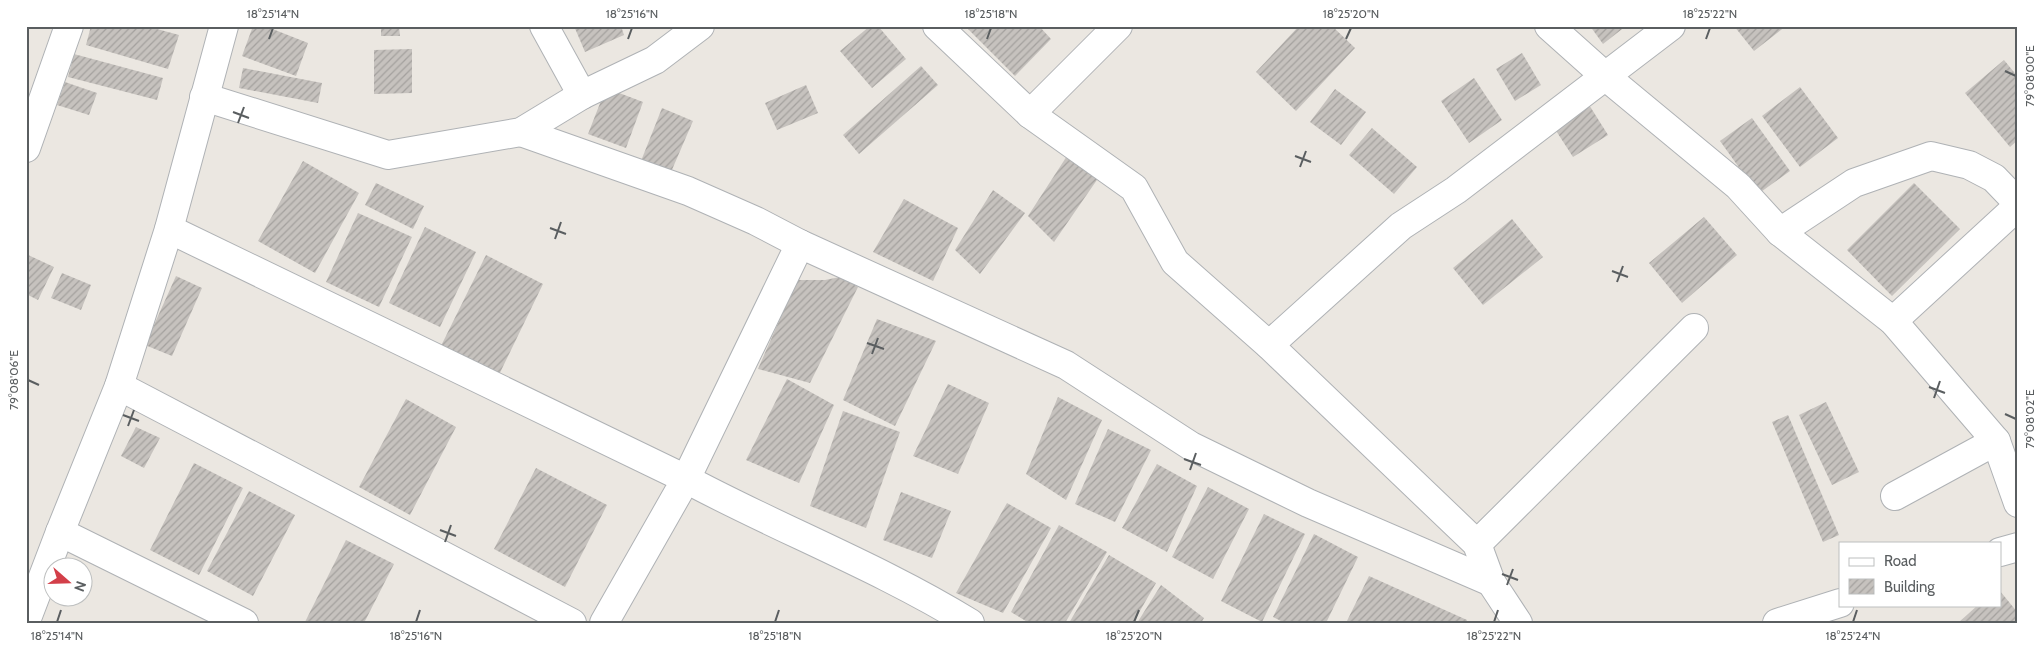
<svg xmlns="http://www.w3.org/2000/svg" width="2044" height="649" font-family="Cabin,sans-serif">
<defs>
<pattern id="building-hatch" width="6" height="6" patternUnits="userSpaceOnUse" patternTransform="scale(1.25)"><rect width="6" height="6" fill="#c6c2be"/><path d="M-1 1l2-2M0 6l6-6M5 7l2-2" fill="none" stroke="#a4a19e"/></pattern>
</defs>
<rect width="100%" height="100%" fill="#ebe7e1"/>
<!-- building -->
<g fill="url(#building-hatch)">
<polygon points="91,26 146,26 179,35 168,69 86,45"/>
<polygon points="253,26 265,26 308,43 296,76 242,56"/>
<polygon points="381,26 399,26 400,36 381,36"/>
<polygon points="574,26 621,26 624,35 585,52"/>
<polygon points="870,26 878,26 906,59 872,88 840,51"/>
<polygon points="965,26 1039,26 1051,39 1015,76"/>
<polygon points="1299,26 1332,26 1355,48 1296,111 1256,72"/>
<polygon points="1590,26 1626,26 1603,44"/>
<polygon points="1734,26 1786,26 1754,51"/>
<polygon points="412,49 412,93 374,94 374,50"/>
<polygon points="1522,53 1541,85 1515,101 1496,69"/>
<polygon points="74,54 163,78 157,100 68,77"/>
<polygon points="2004,60 2018,77 2018,140 2010,147 1965,93"/>
<polygon points="921,66 938,85 859,154 843,135"/>
<polygon points="243,68 322,83 318,103 239,88"/>
<polygon points="1474,78 1502,120 1469,143 1441,101"/>
<polygon points="65,82 97,93 89,115 57,105"/>
<polygon points="806,85 818,113 777,130 765,103"/>
<polygon points="1800,87 1838,138 1800,167 1762,116"/>
<polygon points="606,88 643,102 626,148 588,134"/>
<polygon points="1335,89 1366,112 1341,145 1310,122"/>
<polygon points="1586,100 1608,135 1573,157 1551,123"/>
<polygon points="662,108 693,121 671,172 641,161"/>
<polygon points="1752,118 1790,171 1758,194 1720,141"/>
<polygon points="1372,128 1417,167 1394,194 1349,155"/>
<polygon points="1067,156 1099,177 1054,242 1028,216"/>
<polygon points="303,161 359,193 315,273 258,241"/>
<polygon points="376,183 424,206 413,229 365,205"/>
<polygon points="1914,183 1960,229 1892,296 1847,250"/>
<polygon points="993,190 1025,213 980,274 955,250"/>
<polygon points="904,199 958,228 933,281 873,252"/>
<polygon points="358,213 412,237 379,307 326,282"/>
<polygon points="1704,217 1737,255 1682,303 1649,263"/>
<polygon points="1512,219 1543,257 1483,305 1453,268"/>
<polygon points="425,227 476,252 440,327 389,303"/>
<polygon points="26,254 54,267 38,300 26,294"/>
<polygon points="486,255 543,284 495,383 437,354"/>
<polygon points="62,273 91,285 81,310 51,298"/>
<polygon points="176,276 202,288 172,356 145,345"/>
<polygon points="840,277 858,287 810,383 758,369 797,280 825,280"/>
<polygon points="877,319 936,341 895,426 843,400"/>
<polygon points="787,379 834,405 799,483 746,460"/>
<polygon points="948,384 989,403 958,474 913,456"/>
<polygon points="1058,397 1102,420 1066,500 1026,474"/>
<polygon points="406,399 456,427 410,515 359,487"/>
<polygon points="1826,402 1859,472 1832,485 1799,415"/>
<polygon points="843,411 900,432 866,528 810,506"/>
<polygon points="1788,415 1839,535 1823,542 1772,422"/>
<polygon points="136,427 160,438 144,468 121,456"/>
<polygon points="1108,429 1151,450 1115,522 1075,504"/>
<polygon points="194,463 243,488 199,575 150,550"/>
<polygon points="1157,464 1197,486 1167,552 1122,528"/>
<polygon points="536,468 607,505 565,587 494,549"/>
<polygon points="1208,487 1249,509 1213,579 1172,557"/>
<polygon points="249,491 295,515 253,596 207,571"/>
<polygon points="901,492 951,511 932,558 883,540"/>
<polygon points="1007,503 1051,528 1003,613 956,593"/>
<polygon points="1264,514 1305,534 1262,622 1221,601"/>
<polygon points="1059,525 1107,552 1065,623 1029,623 1011,612"/>
<polygon points="1314,534 1358,557 1326,623 1285,623 1273,617"/>
<polygon points="346,540 394,564 364,623 308,623 305,622"/>
<polygon points="1109,555 1156,583 1133,623 1069,623"/>
<polygon points="1369,576 1467,620 1466,623 1346,623"/>
<polygon points="1161,585 1204,618 1201,623 1137,623"/>
<polygon points="2000,591 2018,613 2018,623 1958,623 1978,605 2000,605"/>
</g>
<g fill="none" stroke-linecap="round" stroke-linejoin="round">
<defs>
<g id="minor">
<polyline points="224,26 169,229 119,386 60,532 244,623"/>
<polyline points="544,26 582,95"/>
<polyline points="937,26 1030,114 1134,188 1175,262 1269,345 1477,544 1491,582 1518,623"/>
<polyline points="1549,26 1605,76 1738,186 1780,232 1893,321 1996,441 2018,503"/>
<polyline points="204,97 388,155 521,132 582,95 655,60 700,26"/>
<polyline points="1030,114 1118,26"/>
<polyline points="521,132 688,191 756,221 800,244"/>
<polyline points="26,148 69,26"/>
<polyline points="169,229 686,479 604,623"/>
<polyline points="1780,232 1854,183 1931,156 1969,165 1994,178 2018,203"/>
<polyline points="1893,321 2018,206"/>
<polyline points="1269,345 1401,226 1456,190 1671,26"/>
<polyline points="119,386 572,623"/>
<polyline points="1895,496 1996,441"/>
<polyline points="1477,544 1694,328"/>
<polyline points="2000,552 2018,547"/>
<polyline points="26,621 60,532"/>
<path d="M970,623C879,567 779,529 686,479L800,244L1066,365L1191,446L1308,503L1491,582"/>
<polyline points="1777,623 1840,603"/>
</g>
</defs>
<!-- minor casing -->
<use href="#minor" stroke="#afb2b5" stroke-width="30"/>
<!-- minor -->
<use href="#minor" stroke="#fff" stroke-width="28"/>
</g>
<!-- ticks -->
<path fill="none" stroke="#5a5e60" stroke-width="2" d="M269,39L273,28M628,39L632,28M987,39L991,28M1346,39L1351,28M1706,39L1710,28M2005,71L2016,76M233,112L249,118M238,123L244,107M1295,156L1311,162M1300,167L1306,151M550,228L566,234M555,239L561,222M1612,271L1628,277M1617,282L1623,266M867,343L884,349M872,354L878,338M28,380L39,385M1929,387L1945,393M1934,398L1940,381M2005,414L2016,419M123,415L139,421M128,426L134,410M1184,459L1201,465M1190,470L1196,453M440,530L456,536M445,542L451,525M1502,574L1518,580M1507,585L1513,569M57,622L61,610M416,622L420,610M775,622L779,610M1134,622L1139,610M1494,622L1498,610M1853,622L1857,610"/>
<!-- border -->
<rect width="2044" height="649" fill="none" stroke="#ffffff" stroke-width="55"/>
<!-- legend -->
<rect x="1839" y="542" width="162" height="65" fill="#ffffff" stroke="#bdbfbf"/>
<rect x="1849" y="558" width="25" height="8" fill="#ffffff" stroke="#bdbfbf"/>
<text x="1884" y="566" font-size="15" fill="#5a5e60">Road</text>
<rect x="1849" y="579" width="25" height="15" fill="url(#building-hatch)" stroke="#bdbfbf"/>
<text x="1884" y="592" font-size="15" fill="#5a5e60">Building</text>
<!-- north arrow -->
<g transform="translate(68 582) rotate(110)"><circle r="24" fill="#ffffff" stroke="#bdbfbf"/>
<path d="M0-4L9 19L0 12L-9 19Z" fill="#d33f49"/>
<text y="-8" font-size="14" font-weight="bold" text-anchor="middle" fill="#5a5e60">N</text>
</g>
<rect x="28" y="28" width="1988" height="594" fill="none" stroke="#5a5e60" stroke-width="2"/>
<g font-size="12" text-anchor="middle" fill="#5a5e60">
<text x="273" y="18">18°25'14"N</text>
<text x="632" y="18">18°25'16"N</text>
<text x="991" y="18">18°25'18"N</text>
<text x="1351" y="18">18°25'20"N</text>
<text x="1710" y="18">18°25'22"N</text>
<text transform="translate(2030 76) rotate(-90)" y="4">79°08'00"E</text>
<text transform="translate(14 380) rotate(-90)" y="4">79°08'06"E</text>
<text transform="translate(2030 419) rotate(-90)" y="4">79°08'02"E</text>
<text x="57" y="640">18°25'14"N</text>
<text x="416" y="640">18°25'16"N</text>
<text x="775" y="640">18°25'18"N</text>
<text x="1134" y="640">18°25'20"N</text>
<text x="1494" y="640">18°25'22"N</text>
<text x="1853" y="640">18°25'24"N</text>
</g>
</svg>
